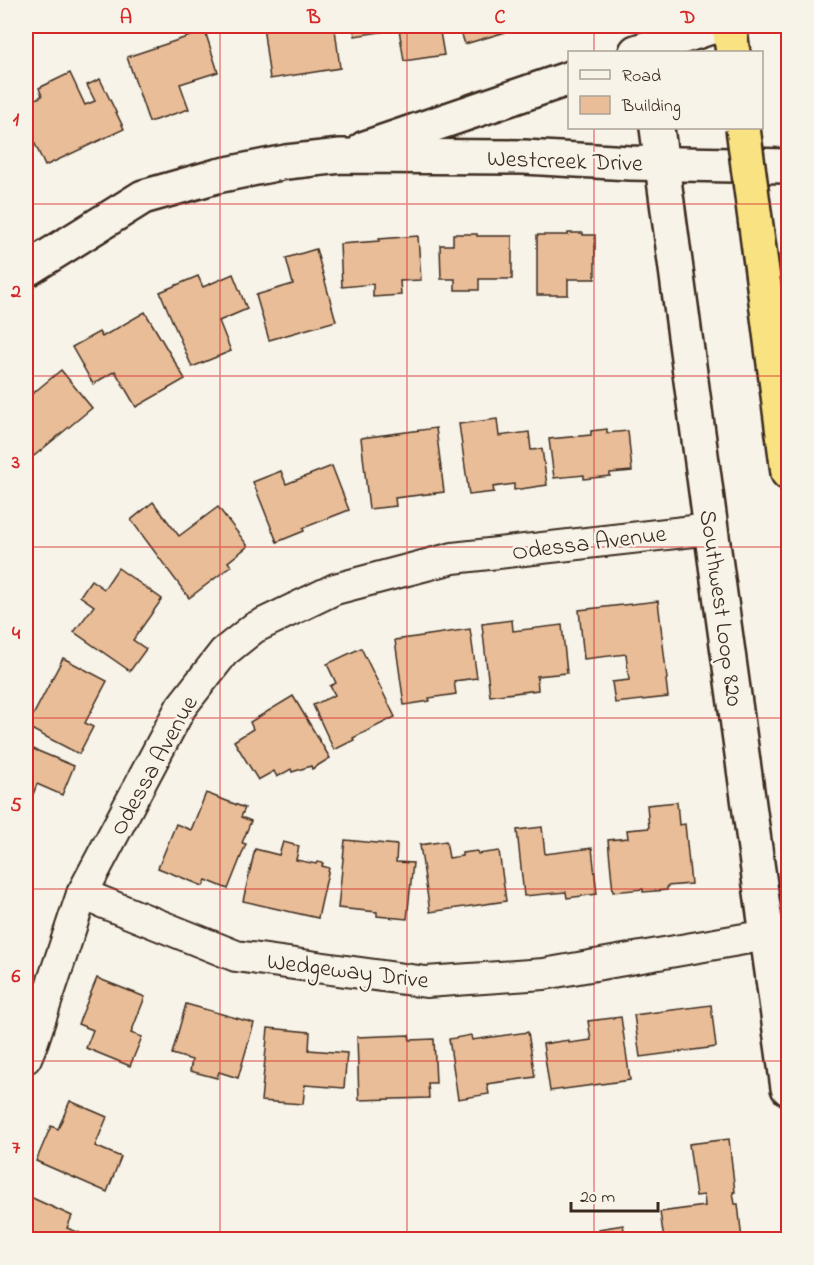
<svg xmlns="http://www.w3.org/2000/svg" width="814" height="1265" font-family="'Indie Flower',sans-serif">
<rect width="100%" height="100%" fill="#f7f3e8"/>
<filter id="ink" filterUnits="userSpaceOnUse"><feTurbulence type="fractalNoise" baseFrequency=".0167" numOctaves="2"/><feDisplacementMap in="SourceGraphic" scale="12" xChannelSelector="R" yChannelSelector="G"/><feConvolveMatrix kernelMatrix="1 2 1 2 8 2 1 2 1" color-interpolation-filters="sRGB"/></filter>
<g filter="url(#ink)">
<!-- building -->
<g fill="#e9bd98" stroke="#3b2a1e" stroke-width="1.5">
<polygon points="263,26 331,26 332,30 335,29 340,68 270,79"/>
<polygon points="353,26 439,26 444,55 404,61 399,29 355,36"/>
<polygon points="459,26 526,26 465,44"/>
<polygon points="205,31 218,72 180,84 189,109 149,122 127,57"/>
<polygon points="70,73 85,105 95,101 87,85 100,79 124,129 45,166 26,124 26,103 42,96 39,88"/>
<polygon points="568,233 583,233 583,235 595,235 595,279 568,279 568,295 537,295 537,235 568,235"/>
<polygon points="453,234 477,234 477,236 512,236 512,279 479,279 479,290 455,290 455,279 441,279 440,245 453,245"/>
<polygon points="418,236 421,280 400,281 401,295 373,297 373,284 342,287 340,244 379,241 379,239"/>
<polygon points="316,249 336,321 269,340 256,295 293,284 286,258"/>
<polygon points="233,274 247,309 219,321 231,351 192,367 160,292 198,276 203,287"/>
<polygon points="145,312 185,379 136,407 115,371 93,384 72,347 99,332 102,337"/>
<polygon points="61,370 92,408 34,456 26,446 26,399"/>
<polygon points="497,419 499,436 529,432 531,450 542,449 547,485 514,490 514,484 493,487 494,492 469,495 459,424"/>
<polygon points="436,428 444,492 395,498 396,506 369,509 361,438"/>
<polygon points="607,429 607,433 628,431 632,471 610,473 610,476 584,479 584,475 554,478 549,439 591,435 591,431"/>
<polygon points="332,466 349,510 303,528 304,531 277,542 253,482 281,471 286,484"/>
<polygon points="153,502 179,536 218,507 248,546 228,562 231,566 189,598 131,520"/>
<polygon points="118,568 162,599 133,640 146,649 130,671 74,632 94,606 80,596 91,580 104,589"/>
<polygon points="658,601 667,679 666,680 668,697 615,703 612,682 629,680 626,654 584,659 579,610"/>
<polygon points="512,620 513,631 562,625 567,673 537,676 538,690 490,696 482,624"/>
<polygon points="470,629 477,678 454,681 456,694 429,698 430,701 404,705 395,640"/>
<polygon points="361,648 395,717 353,738 354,740 334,750 313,705 335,695 330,686 336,683 327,664"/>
<polygon points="63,658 107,681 85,723 93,727 79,754 27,727"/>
<polygon points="293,696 330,758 312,769 311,766 292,772 291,769 277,777 274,771 258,780 234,741 253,729 250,722"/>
<polygon points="26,746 74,766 62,795 37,784 26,813"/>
<polygon points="206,793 245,808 241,817 251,821 242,843 246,844 228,889 206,880 203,886 158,868 176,824 191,830"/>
<polygon points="677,802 679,825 685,824 691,884 667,886 667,890 643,892 643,889 613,892 608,840 628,838 627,830 649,828 647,805"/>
<polygon points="542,827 545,854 592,848 597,894 567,898 566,892 524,896 517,830"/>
<polygon points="345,840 397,845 396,862 413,863 407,919 377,916 377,912 338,908"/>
<polygon points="446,841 449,858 462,856 462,853 477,851 478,854 499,851 506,901 430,912 420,845"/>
<polygon points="283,842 299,846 296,860 316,864 317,862 323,863 322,866 329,868 318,918 243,901 255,849 279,855"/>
<polygon points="97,978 145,997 131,1033 142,1037 130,1066 86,1048 93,1030 78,1024"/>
<polygon points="186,1004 254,1023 238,1078 219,1072 217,1078 190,1071 192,1060 172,1054"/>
<polygon points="711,1005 716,1047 640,1057 634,1015"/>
<polygon points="621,1017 630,1080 550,1091 543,1044 569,1040 569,1043 591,1040 588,1021"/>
<polygon points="268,1028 310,1032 309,1050 347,1053 344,1088 305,1085 303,1104 261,1101"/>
<polygon points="528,1032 535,1077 487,1084 489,1094 458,1099 449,1039 471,1035 472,1040"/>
<polygon points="409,1035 410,1040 434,1039 436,1083 428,1083 429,1098 359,1100 357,1037"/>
<polygon points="70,1101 107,1117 95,1146 121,1157 107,1192 36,1161 51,1126 58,1129"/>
<polygon points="729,1139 735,1192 733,1192 735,1204 738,1204 742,1240 664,1240 660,1212 705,1206 704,1195 696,1196 689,1144"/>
<polygon points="28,1196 72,1216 67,1228 80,1233 77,1240 26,1240 26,1202"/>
<polygon points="623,1225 626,1240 600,1240 599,1229"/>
<polygon points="506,1236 506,1240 478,1240 478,1239"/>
</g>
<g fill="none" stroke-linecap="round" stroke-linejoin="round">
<defs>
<g id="street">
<polyline points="82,894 236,956 426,982 544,974 767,935"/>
<polyline points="26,1058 33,1041 82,894 181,707 224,652 254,628 335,589 453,558 711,529"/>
</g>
<g id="secondary">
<polyline points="636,52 714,26"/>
<polyline points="657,128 711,529 788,1088"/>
<polyline points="365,148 570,78"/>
<polyline points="26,270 143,197 217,176 286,162 341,156 524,157 630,163 788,166"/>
</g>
<g id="highway">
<polyline points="729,26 733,52"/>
<polyline points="768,317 788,473"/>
</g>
</defs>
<!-- street casing -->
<use href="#street" stroke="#3b2a1e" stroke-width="34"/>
<!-- secondary casing -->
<use href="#secondary" stroke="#3b2a1e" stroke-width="38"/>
<!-- highway casing -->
<use href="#highway" stroke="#3b2a1e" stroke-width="38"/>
<!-- street -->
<use href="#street" stroke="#f7f3e8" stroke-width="30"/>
<!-- secondary -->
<use href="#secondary" stroke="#f7f3e8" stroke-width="33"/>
<!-- highway -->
<use href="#highway" stroke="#f8e281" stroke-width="33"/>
<defs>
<polyline id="highway-bridge" points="743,128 768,317"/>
</defs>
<!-- highway-bridge casing -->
<use href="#highway-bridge" stroke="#3b2a1e" stroke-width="38" stroke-linecap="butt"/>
<!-- highway-bridge -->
<use href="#highway-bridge" stroke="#f8e281" stroke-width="33"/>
</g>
</g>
<!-- grid -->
<path fill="none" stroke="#d62828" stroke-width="1.5" stroke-opacity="0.55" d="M220,26V1240M407,26V1240M594,26V52M594,128V1240M26,204H788M26,376H788M26,547H788M26,718H788M26,889H788M26,1061H788"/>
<g text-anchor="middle" stroke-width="5" stroke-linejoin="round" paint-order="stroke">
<!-- street labels -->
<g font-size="24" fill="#3b2a1e" stroke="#f7f3e8">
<text transform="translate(565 160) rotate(2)" y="8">Westcreek Drive</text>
<text transform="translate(589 542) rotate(-7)" y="8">Odessa Avenue</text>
<text transform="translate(722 608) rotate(82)" y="8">Southwest Loop 820</text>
<text transform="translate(153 765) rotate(-61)" y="8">Odessa Avenue</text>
<text transform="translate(348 970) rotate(7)" y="8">Wedgeway Drive</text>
</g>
</g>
<!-- margin -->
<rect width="814" height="1265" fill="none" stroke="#f7f3e8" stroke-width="66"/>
<!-- legend -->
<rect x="568" y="51" width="195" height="78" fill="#f7f3e8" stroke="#aca397" stroke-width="1.5"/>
<rect x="580" y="70" width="30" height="9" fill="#f7f3e8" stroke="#aca397" stroke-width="1.5"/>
<text x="622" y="81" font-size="18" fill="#3b2a1e">Road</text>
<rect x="580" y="96" width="30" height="18" fill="#e9bd98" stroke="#aca397" stroke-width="1.5"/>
<text x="622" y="111" font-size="18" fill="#3b2a1e">Building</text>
<!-- scale -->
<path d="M571 1202v9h87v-9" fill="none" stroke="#3b2a1e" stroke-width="3"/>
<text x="580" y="1202" font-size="18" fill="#3b2a1e" stroke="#f7f3e8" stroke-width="4.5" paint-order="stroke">20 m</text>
<rect x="33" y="33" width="748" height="1199" fill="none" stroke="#d62828" stroke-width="2"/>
<g font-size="20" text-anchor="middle" font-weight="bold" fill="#d62828">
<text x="126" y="23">A</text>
<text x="314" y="23">B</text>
<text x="500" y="23">C</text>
<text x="688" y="23">D</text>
<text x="16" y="125">1</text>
<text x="16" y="297">2</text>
<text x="16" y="468">3</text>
<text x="16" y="639">4</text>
<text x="16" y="811">5</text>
<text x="16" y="982">6</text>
<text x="16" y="1153">7</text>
</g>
</svg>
